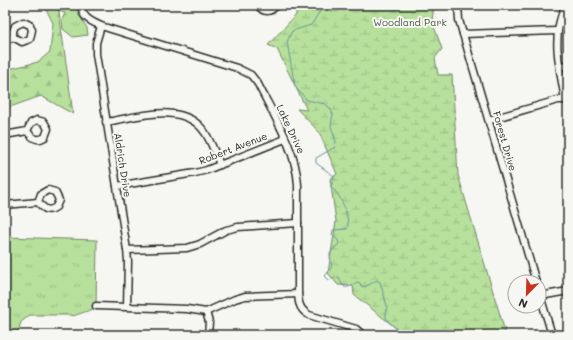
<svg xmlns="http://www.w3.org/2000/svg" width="573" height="340" font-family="Mali,sans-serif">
<defs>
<pattern id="grass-tufts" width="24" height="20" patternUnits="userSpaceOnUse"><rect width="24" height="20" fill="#b7e09c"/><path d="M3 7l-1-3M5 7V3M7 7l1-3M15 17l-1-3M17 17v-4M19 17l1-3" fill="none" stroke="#9ec087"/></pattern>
<pattern id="forest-firs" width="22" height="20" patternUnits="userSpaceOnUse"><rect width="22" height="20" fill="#b7e09c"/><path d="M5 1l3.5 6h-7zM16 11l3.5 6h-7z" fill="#9ec087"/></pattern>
<pattern id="wetland-marsh" width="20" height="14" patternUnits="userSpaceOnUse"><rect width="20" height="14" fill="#b7e09c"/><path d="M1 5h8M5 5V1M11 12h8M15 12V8" fill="none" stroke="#9ec087"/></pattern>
</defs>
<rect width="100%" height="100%" fill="#f6f6f2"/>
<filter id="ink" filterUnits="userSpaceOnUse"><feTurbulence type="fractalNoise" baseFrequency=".025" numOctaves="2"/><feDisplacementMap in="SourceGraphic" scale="8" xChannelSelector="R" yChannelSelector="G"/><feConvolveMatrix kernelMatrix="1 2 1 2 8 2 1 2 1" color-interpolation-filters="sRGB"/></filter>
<g filter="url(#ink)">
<!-- grass -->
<g fill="url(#grass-tufts)" stroke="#718664">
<polygon points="55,5 86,5 84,9 78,13 87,28 88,35 73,37 63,29 62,20 65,13 55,10"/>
<polygon points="5,237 97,240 96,308 73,316 72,315 30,315 21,322 18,332 5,332"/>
</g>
<!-- forest -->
<polygon fill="url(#forest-firs)" stroke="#718664" points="43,5 58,5 73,114 41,96 10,107 5,103 5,70 38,62 50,52 53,23 44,5"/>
<!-- wetland -->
<polygon fill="url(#wetland-marsh)" stroke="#718664" points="296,5 434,5 432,21 442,49 435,58 438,75 452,75 458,175 506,335 399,335 396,328 354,295 353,286 338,285 328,273 336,221 330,179 337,174 319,132 297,109 307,110 277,49 268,45 296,15"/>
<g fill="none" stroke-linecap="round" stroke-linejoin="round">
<!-- stream -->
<path stroke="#66939f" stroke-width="1" d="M324,5L311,25L292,31L287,42L295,87L307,100L325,104L329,107L333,114L331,126L336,142L335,147L316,158V163L334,176L331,187C341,195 348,213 348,226L346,229L333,230L332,235L338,240L339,244L333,249L330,254C331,268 335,264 325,276L329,280L334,278L339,277C344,291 346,289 357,282L360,283L361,286L365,287L377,280L380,282L387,306L386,312V318L391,324L404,335"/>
<defs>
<g id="minor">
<path d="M258,5C263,13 271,13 276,5"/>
<polyline points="458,5 459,20 463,34 536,282"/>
<path d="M82,10C84,19 93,22 101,26L237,68L251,75L258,84C274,116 296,149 298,185V287C298,300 298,309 309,315L356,329L363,335"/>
<polygon points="23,22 30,25 32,30 30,39 22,42 13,37 13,31 15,26"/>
<polyline points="101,26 96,43 96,54 127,250 128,261 127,307"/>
<polyline points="463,34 557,31"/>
<polyline points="5,41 13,37"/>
<polyline points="560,66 568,65"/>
<path d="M565,100C560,68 550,35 566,5"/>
<path d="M37,120L44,122L48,129L45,137C37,142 32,138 27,131L31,123Z"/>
<polyline points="489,120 558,100 568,100"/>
<path d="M106,122C138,117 185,100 206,134C212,144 216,155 220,165"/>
<polyline points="5,135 27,131"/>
<polyline points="117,186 195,173 207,170 285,139"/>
<path d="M48,190L55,192L59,200L56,207C48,213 43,208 38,202L41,194Z"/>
<polyline points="5,205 38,202"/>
<polyline points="127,250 187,248 200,244 226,230 238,227 298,223"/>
<polyline points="539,292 552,335"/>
<polyline points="540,296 568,291"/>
<polyline points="96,306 187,309 206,312 209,322 208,335"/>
<polyline points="206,312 235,299 245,296 298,294"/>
</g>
</defs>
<!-- minor casing -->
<use href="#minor" stroke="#2b2b2b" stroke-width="9"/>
<!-- minor -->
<use href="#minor" stroke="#f6f6f2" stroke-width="6"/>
</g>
</g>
<g text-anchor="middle" stroke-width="4" stroke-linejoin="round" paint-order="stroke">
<!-- park labels -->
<g font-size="10" fill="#4e5847" stroke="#f6f6f2">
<text x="410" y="26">Woodland Park</text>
</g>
<!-- street labels -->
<g font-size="10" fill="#2b2b2b" stroke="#f6f6f2">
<text transform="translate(291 129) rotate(65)" y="4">Lake Drive</text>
<text transform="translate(505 141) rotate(74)" y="4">Forest Drive</text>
<text transform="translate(233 148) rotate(-21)" y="4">Robert Avenue</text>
<text transform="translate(123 165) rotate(81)" y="4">Aldrich Drive</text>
</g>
</g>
<!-- margin -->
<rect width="573" height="340" fill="none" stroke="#f6f6f2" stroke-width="20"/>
<rect x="10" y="10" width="553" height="320" fill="none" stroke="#2b2b2b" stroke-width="1.5" filter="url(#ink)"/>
<!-- north arrow -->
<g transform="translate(527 294) rotate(203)"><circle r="19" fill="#f6f6f2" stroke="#a5a5a2"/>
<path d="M0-3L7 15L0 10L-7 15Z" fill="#c8321e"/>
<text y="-6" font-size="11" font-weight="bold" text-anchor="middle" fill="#2b2b2b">N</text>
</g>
</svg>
